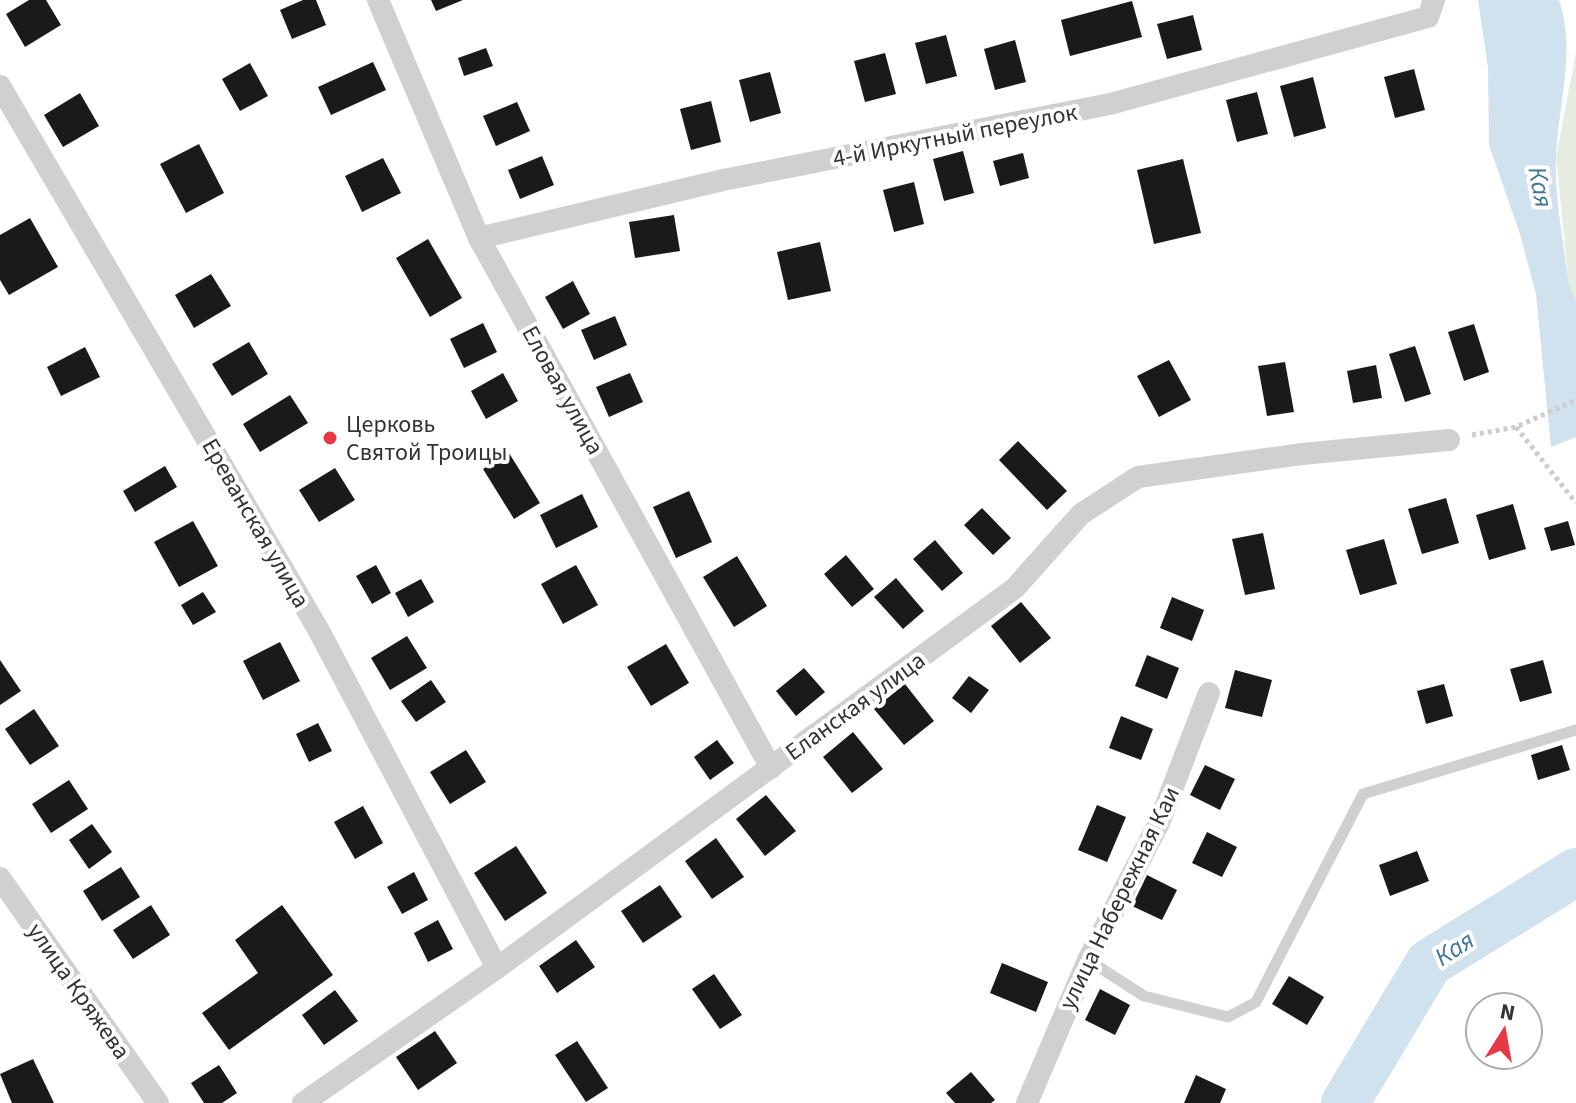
<svg xmlns="http://www.w3.org/2000/svg" width="1576" height="1103" font-family="'Source Sans 3',sans-serif">
<rect width="100%" height="100%" fill="#fff"/>
<!-- green -->
<polygon fill="#e6ecdf" points="1576,52 1576,301 1569,285 1556,157"/>
<!-- water -->
<path fill="#cfe2ee" d="M1478,0H1559C1576,51 1559,100 1556,155C1554,197 1564,244 1569,285L1576,301V437L1551,447L1536,294L1520,234L1489,145L1488,68Z"/>
<g fill="none" stroke-linecap="round" stroke-linejoin="round">
<!-- river -->
<polyline stroke="#cfe2ee" stroke-width="48" points="1345,1103 1429,963 1576,872"/>
</g>
<!-- building -->
<g fill="#1a1a1a">
<polygon points="29,0 46,0 61,25 25,47 6,14"/>
<polygon points="303,0 316,0 326,25 292,39 280,10"/>
<polygon points="431,0 463,0 436,11"/>
<polygon points="1132,1 1142,37 1070,56 1061,20"/>
<polygon points="1193,15 1202,50 1167,59 1157,24"/>
<polygon points="946,35 957,76 926,84 915,43"/>
<polygon points="1015,40 1026,82 995,90 984,49"/>
<polygon points="486,48 493,66 464,76 458,58"/>
<polygon points="885,53 896,94 865,102 854,61"/>
<polygon points="373,62 386,90 331,115 318,87"/>
<polygon points="250,63 268,96 240,111 222,79"/>
<polygon points="1414,69 1425,110 1395,118 1384,77"/>
<polygon points="770,72 781,113 750,122 739,80"/>
<polygon points="1313,77 1326,128 1294,137 1280,86"/>
<polygon points="1257,92 1268,134 1237,142 1226,100"/>
<polygon points="80,93 99,126 63,147 44,115"/>
<polygon points="711,101 721,142 691,150 680,109"/>
<polygon points="517,102 530,131 496,146 483,116"/>
<polygon points="199,144 224,193 186,213 160,164"/>
<polygon points="963,151 974,193 944,201 933,159"/>
<polygon points="1023,153 1029,178 1000,186 993,161"/>
<polygon points="542,156 554,185 520,199 508,170"/>
<polygon points="383,158 401,193 362,212 345,176"/>
<polygon points="1183,159 1201,233 1154,244 1137,170"/>
<polygon points="914,182 924,224 894,232 883,190"/>
<polygon points="674,215 680,251 635,258 629,222"/>
<polygon points="30,218 58,267 9,295 0,280 0,235"/>
<polygon points="428,239 462,298 430,317 396,258"/>
<polygon points="820,242 831,291 788,300 777,252"/>
<polygon points="211,274 231,306 194,328 175,295"/>
<polygon points="573,281 590,314 563,329 545,297"/>
<polygon points="615,316 627,345 594,360 581,330"/>
<polygon points="483,323 497,352 464,368 450,339"/>
<polygon points="1474,324 1489,372 1464,381 1448,332"/>
<polygon points="249,342 268,374 232,396 212,364"/>
<polygon points="1415,346 1431,394 1405,402 1389,354"/>
<polygon points="85,347 100,377 61,396 47,367"/>
<polygon points="1169,360 1191,400 1159,417 1137,376"/>
<polygon points="1285,362 1294,412 1267,416 1258,366"/>
<polygon points="1376,365 1382,398 1353,403 1347,371"/>
<polygon points="503,373 518,401 486,419 471,391"/>
<polygon points="630,373 643,402 609,417 596,387"/>
<polygon points="290,395 308,423 260,452 243,424"/>
<polygon points="1018,441 1067,491 1047,510 999,460"/>
<polygon points="509,453 540,503 514,519 483,469"/>
<polygon points="165,466 177,487 135,512 123,491"/>
<polygon points="335,468 355,500 319,522 299,490"/>
<polygon points="689,491 712,542 676,558 653,507"/>
<polygon points="582,494 598,527 556,548 540,515"/>
<polygon points="1446,498 1459,543 1422,554 1408,509"/>
<polygon points="1513,504 1526,549 1489,560 1476,515"/>
<polygon points="982,508 1011,538 993,555 964,525"/>
<polygon points="193,521 218,566 179,587 154,542"/>
<polygon points="1568,521 1575,545 1551,551 1544,528"/>
<polygon points="1263,533 1275,589 1245,595 1232,539"/>
<polygon points="1384,539 1397,584 1360,595 1346,550"/>
<polygon points="935,540 963,573 942,591 913,559"/>
<polygon points="846,555 874,589 852,607 824,574"/>
<polygon points="737,556 767,606 734,627 703,577"/>
<polygon points="376,565 391,593 372,604 356,576"/>
<polygon points="576,565 598,605 563,624 541,584"/>
<polygon points="896,578 924,611 903,629 874,597"/>
<polygon points="421,579 434,602 408,617 395,593"/>
<polygon points="203,592 216,612 193,625 181,605"/>
<polygon points="1172,597 1204,610 1192,641 1160,628"/>
<polygon points="1021,602 1051,638 1020,663 991,626"/>
<polygon points="407,636 427,668 390,690 371,658"/>
<polygon points="280,642 300,681 263,700 243,661"/>
<polygon points="666,644 689,683 651,706 627,667"/>
<polygon points="1147,655 1179,668 1167,699 1135,686"/>
<polygon points="0,660 21,691 0,705"/>
<polygon points="1543,660 1552,693 1520,702 1510,669"/>
<polygon points="804,668 825,692 796,716 776,691"/>
<polygon points="1235,670 1272,680 1262,717 1225,708"/>
<polygon points="969,676 989,690 971,713 952,698"/>
<polygon points="431,680 446,702 416,722 401,701"/>
<polygon points="905,684 934,721 904,745 874,709"/>
<polygon points="1444,684 1453,716 1426,724 1417,691"/>
<polygon points="34,709 59,746 30,765 5,729"/>
<polygon points="1121,716 1153,729 1141,760 1109,748"/>
<polygon points="318,723 332,751 309,762 296,734"/>
<polygon points="853,732 883,769 852,793 823,757"/>
<polygon points="717,740 734,763 710,780 694,757"/>
<polygon points="1562,745 1570,770 1538,780 1531,755"/>
<polygon points="466,750 486,782 450,804 430,772"/>
<polygon points="1205,765 1235,779 1220,810 1190,795"/>
<polygon points="69,780 88,809 51,833 32,804"/>
<polygon points="766,795 796,831 765,856 736,819"/>
<polygon points="1097,805 1126,817 1107,862 1078,850"/>
<polygon points="363,806 383,843 355,859 334,822"/>
<polygon points="92,824 112,852 89,869 69,840"/>
<polygon points="1207,832 1237,847 1222,877 1192,863"/>
<polygon points="716,838 744,877 712,899 685,861"/>
<polygon points="516,846 547,893 505,921 474,873"/>
<polygon points="1417,851 1429,881 1390,896 1379,865"/>
<polygon points="121,867 140,897 102,921 83,891"/>
<polygon points="414,872 428,900 402,914 387,887"/>
<polygon points="1147,875 1177,890 1162,920 1132,906"/>
<polygon points="660,885 682,917 643,943 621,911"/>
<polygon points="151,905 170,935 133,959 113,930"/>
<polygon points="282,905 333,975 229,1050 202,1013 258,973 235,940"/>
<polygon points="438,920 453,949 428,962 414,933"/>
<polygon points="576,940 595,967 557,993 539,966"/>
<polygon points="1002,963 1048,982 1036,1012 990,993"/>
<polygon points="714,974 742,1015 720,1029 692,989"/>
<polygon points="1289,976 1324,997 1307,1025 1272,1004"/>
<polygon points="1100,989 1130,1005 1115,1035 1085,1020"/>
<polygon points="335,990 358,1021 324,1045 302,1015"/>
<polygon points="435,1031 457,1063 418,1090 396,1057"/>
<polygon points="577,1041 608,1088 586,1102 555,1055"/>
<polygon points="33,1059 54,1103 12,1103 0,1074"/>
<polygon points="219,1065 237,1093 222,1103 204,1103 191,1083"/>
<polygon points="971,1072 995,1100 991,1103 955,1103 946,1093"/>
<polygon points="1196,1075 1226,1089 1220,1103 1184,1103"/>
</g>
<g fill="none" stroke-linecap="round" stroke-linejoin="round">
<!-- path -->
<g stroke="#cdcdcd" stroke-width="5" stroke-dasharray="4 4" stroke-linecap="butt">
<polyline points="1516,427 1576,503"/>
<polyline points="1472,435 1516,427 1576,400"/>
</g>
<!-- lane -->
<polyline stroke="#d0d0d0" stroke-width="11" points="1088,960 1144,996 1228,1017 1256,1002 1363,794 1576,730"/>
<!-- street -->
<g stroke="#d0d0d0" stroke-width="22">
<polyline points="378,0 479,238 771,768"/>
<polyline points="0,86 318,629 497,968"/>
<polyline points="479,238 723,180 1110,104 1428,17 1434,0"/>
<polyline points="0,878 158,1103"/>
<polyline points="303,1103 497,968 1015,588 1081,514 1138,477 1302,454 1449,440"/>
<polyline points="1027,1103 1088,960 1159,823 1209,693"/>
</g>
</g>
<!-- markers -->
<circle fill="#e63946" stroke="#fff" stroke-width="3" cx="330" cy="438" r="8"/>
<g text-anchor="middle" stroke-width="8" stroke-linejoin="round" paint-order="stroke">
<!-- street labels -->
<g font-size="24" fill="#333" stroke="#fff">
<text transform="translate(955 135) rotate(-11)" y="8">4-й Иркутный переулок</text>
<text transform="translate(563 390) rotate(61)" y="8">Еловая улица</text>
<text transform="translate(256 523) rotate(60)" y="8">Ереванская улица</text>
<text transform="translate(855 706) rotate(-36)" y="8">Еланская улица</text>
<text transform="translate(1119 898) rotate(-64)" y="8">улица Набережная Каи</text>
<text transform="translate(79 991) rotate(55)" y="8">улица Кряжева</text>
</g>
<!-- poi labels -->
<g font-size="24" fill="#333" stroke="#fff" text-anchor="start">
<text x="346" y="432">Церковь<tspan x="346" dy="28">Святой Троицы</tspan></text>
</g>
<!-- water labels -->
<g font-size="26" font-style="italic" fill="#3f7597" stroke="#fff">
<text transform="translate(1541 187) rotate(79)" y="9">Кая</text>
<text transform="translate(1454 948) rotate(-33)" y="9">Кая</text>
</g>
</g>
<!-- north arrow -->
<g transform="translate(1504 1031) rotate(11)"><circle r="38" fill="#ffffff" stroke="#adadad" stroke-width="2"/>
<path d="M0-6L14 30L0 20L-14 30Z" fill="#e63946"/>
<text y="-12" font-size="22" font-weight="bold" text-anchor="middle" fill="#333333">N</text>
</g>
</svg>
